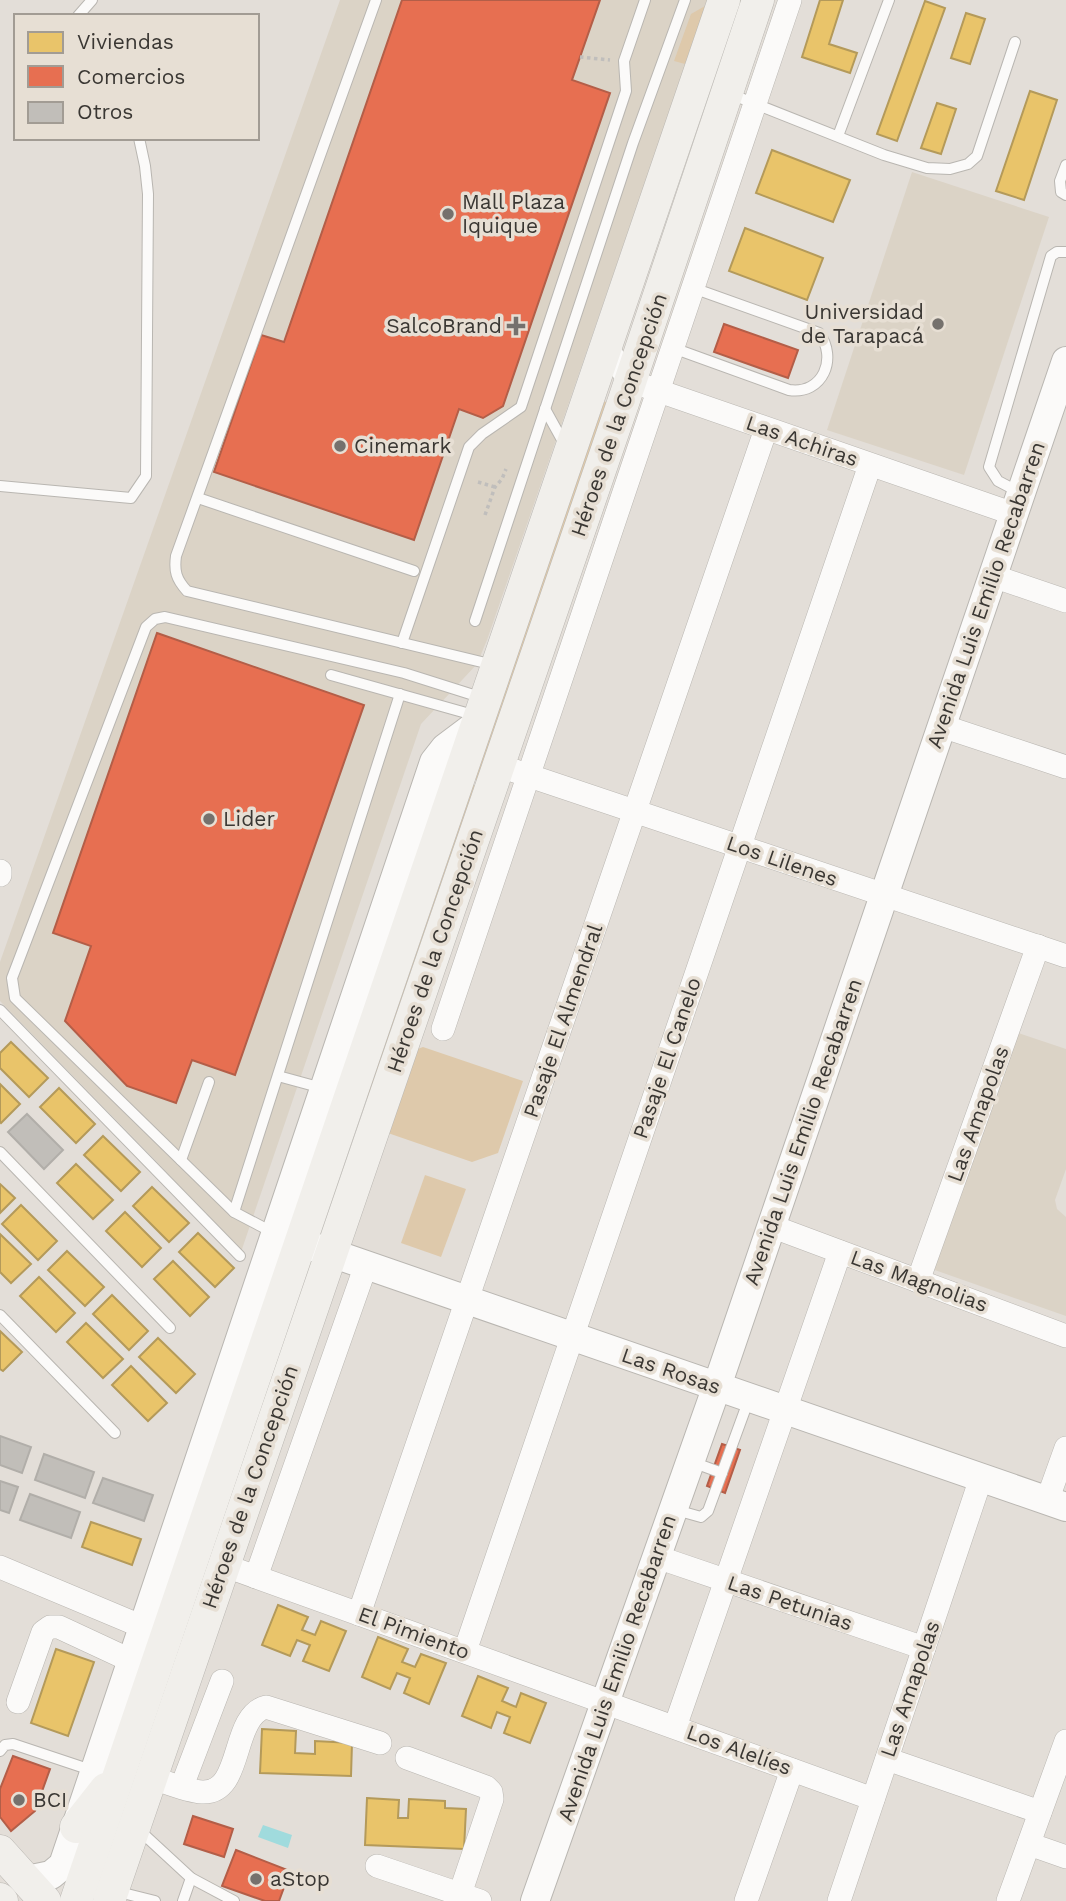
<svg xmlns="http://www.w3.org/2000/svg" width="1066" height="1901" font-family="'Work Sans',sans-serif">
<rect width="100%" height="100%" fill="#e3ded8"/>
<!-- built -->
<g fill="#dbd3c6">
<polygon points="340,0 708,0 487,640 477,664 421,724 241,1252 156,1161 0,1001 0,962"/>
<polygon points="912,172 1049,217 964,475 827,430"/>
<polygon points="1012,1031 1066,1049 1066,1169 1055,1200 1057,1209 1066,1217 1066,1316 929,1268"/>
</g>
<!-- green -->
<g fill="#dec9ab">
<polygon points="705,6 685,64 674,61 691,14"/>
<polygon points="601,401 607,402 478,780 473,779"/>
<polygon points="471,784 476,786 367,1102 368,1083"/>
<polygon points="423,1047 523,1081 498,1153 472,1162 385,1132 412,1051"/>
<polygon points="425,1175 466,1189 441,1257 401,1243"/>
</g>
<!-- water -->
<polygon fill="#a0dbdd" points="263,1825 292,1835 288,1848 258,1837"/>
<!-- homes -->
<g fill="#e9c46a" stroke="#b49a5a" stroke-width="2">
<polygon points="820,0 843,0 829,44 857,53 850,73 802,57"/>
<polygon points="925,1 945,8 897,141 877,134"/>
<polygon points="966,13 985,19 970,64 951,58"/>
<polygon points="1030,91 1057,100 1024,200 996,191"/>
<polygon points="937,103 956,109 941,154 921,148"/>
<polygon points="772,150 850,180 833,222 756,193"/>
<polygon points="745,228 823,258 807,300 729,271"/>
<polygon points="11,1042 48,1078 29,1097 0,1068 0,1053"/>
<polygon points="0,1084 20,1104 1,1123 0,1122"/>
<polygon points="59,1088 95,1124 76,1143 40,1107"/>
<polygon points="103,1136 140,1172 121,1191 84,1155"/>
<polygon points="76,1164 113,1200 93,1219 57,1183"/>
<polygon points="0,1184 15,1198 0,1213"/>
<polygon points="152,1187 189,1223 169,1242 133,1206"/>
<polygon points="21,1205 57,1241 38,1260 2,1224"/>
<polygon points="125,1212 161,1248 142,1267 106,1231"/>
<polygon points="198,1233 234,1268 215,1287 179,1252"/>
<polygon points="0,1234 31,1264 11,1283 0,1272"/>
<polygon points="67,1251 104,1287 85,1306 48,1270"/>
<polygon points="173,1261 209,1297 190,1316 154,1279"/>
<polygon points="39,1277 75,1313 56,1332 20,1296"/>
<polygon points="112,1295 148,1331 129,1350 93,1314"/>
<polygon points="86,1323 123,1359 103,1378 67,1342"/>
<polygon points="0,1331 22,1352 3,1371 0,1369"/>
<polygon points="158,1338 195,1374 176,1393 139,1357"/>
<polygon points="131,1366 167,1403 148,1421 112,1385"/>
<polygon points="91,1522 141,1539 132,1565 82,1547"/>
<polygon points="278,1605 308,1617 302,1630 315,1635 321,1621 346,1631 329,1671 303,1661 310,1645 297,1640 290,1656 262,1645"/>
<polygon points="378,1637 408,1649 402,1662 415,1667 421,1654 446,1663 429,1704 404,1693 410,1678 397,1673 390,1689 362,1677"/>
<polygon points="56,1649 94,1662 68,1736 31,1723"/>
<polygon points="478,1676 508,1688 502,1701 516,1707 521,1693 546,1703 530,1743 504,1733 510,1717 497,1712 491,1728 462,1716"/>
<polygon points="262,1729 296,1731 295,1753 315,1754 315,1741 352,1743 351,1776 260,1773"/>
<polygon points="367,1798 399,1800 398,1818 408,1818 409,1799 445,1801 445,1808 466,1809 464,1849 365,1845"/>
</g>
<!-- shops -->
<g fill="#e76f51" stroke="#b35e48" stroke-width="2">
<polygon points="402,0 600,0 572,80 610,93 503,406 483,418 459,409 414,540 214,472 261,335 284,342"/>
<polygon points="724,324 798,350 788,378 714,352"/>
<polygon points="157,633 364,705 235,1075 192,1060 176,1103 127,1086 65,1021 91,946 53,933"/>
<polygon points="722,1444 740,1450 725,1493 707,1486"/>
<polygon points="13,1756 50,1769 35,1811 11,1831 0,1817 0,1789"/>
<polygon points="193,1816 233,1829 224,1857 184,1844"/>
<polygon points="236,1850 290,1871 279,1901 265,1901 222,1886"/>
</g>
<!-- building -->
<g fill="#c1beb9" stroke="#b1aea9" stroke-width="2">
<polygon points="27,1114 63,1150 44,1169 8,1132"/>
<polygon points="0,1436 31,1447 22,1473 0,1465"/>
<polygon points="44,1454 94,1472 85,1498 35,1480"/>
<polygon points="103,1478 153,1495 144,1521 93,1503"/>
<polygon points="0,1481 18,1487 9,1513 0,1510"/>
<polygon points="30,1494 80,1512 71,1538 20,1520"/>
</g>
<g fill="none" stroke-linecap="round" stroke-linejoin="round">
<defs>
<g id="service">
<path d="M376,0L176,556C174,571 176,579 187,591L494,665"/>
<polyline points="78,16 92,0"/>
<polyline points="728,93 884,155 927,168 950,169 968,164 977,156 1015,42"/>
<polyline points="838,136 889,0"/>
<polyline points="1066,165 1060,181 1061,192 1066,195"/>
<path d="M673,348L789,390C823,395 838,358 819,333L693,288"/>
<polyline points="545,409 566,447"/>
<polyline points="0,486 131,498 146,476 148,194 145,166 139,138"/>
<polyline points="1019,492 998,481 989,467 1051,256 1057,252 1066,252"/>
<polyline points="198,498 414,571"/>
<polyline points="475,621 633,143 685,0"/>
<polyline points="402,643 469,447 482,434 521,407 626,91 624,61 645,0"/>
<polyline points="331,675 477,716"/>
<polyline points="0,1010 240,1256"/>
<polyline points="278,1076 322,1088"/>
<polyline points="0,1152 170,1328"/>
<polyline points="181,1160 209,1082"/>
<polyline points="234,1212 400,694"/>
<polyline points="274,1233 234,1212 15,998 12,978 146,627 155,619 165,617 404,673 483,698"/>
<polyline points="0,1315 115,1433"/>
<polyline points="692,1462 722,1473"/>
<polyline points="676,1510 701,1517 708,1511 749,1399"/>
<polyline points="0,1751 5,1745 13,1744 94,1771"/>
<polyline points="139,1830 191,1878 234,1901"/>
<polyline points="115,1891 155,1901"/>
<polyline points="183,1901 191,1878"/>
</g>
<g id="minor">
<polyline points="606,347 630,381 1014,514"/>
<polyline points="993,576 1066,601"/>
<polyline points="942,726 1066,767"/>
<polyline points="515,771 1066,956"/>
<polyline points="0,871 0,875"/>
<polyline points="443,1029 790,0"/>
<polyline points="771,1226 1066,1336"/>
<polyline points="918,1281 1038,946"/>
<polyline points="1047,1501 1066,1448"/>
<polyline points="657,1557 924,1648"/>
<polyline points="223,1565 873,1799"/>
<polyline points="0,1567 143,1627"/>
<polyline points="256,1577 366,1265"/>
<polyline points="359,1614 766,429"/>
<polyline points="465,1651 870,465"/>
<polyline points="18,1702 43,1632 50,1627 59,1627 132,1661"/>
<polyline points="675,1727 840,1252"/>
<polyline points="407,1758 486,1787 491,1792 492,1799 460,1894"/>
<polyline points="887,1759 1040,1812"/>
<path d="M150,1777C166,1782 186,1791 202,1792C244,1794 230,1717 266,1707L380,1743"/>
<polyline points="182,1786 222,1681"/>
<polyline points="1029,1844 1066,1857"/>
<polyline points="377,1866 480,1901"/>
<polyline points="746,1901 792,1770"/>
<polyline points="839,1901 981,1478"/>
<polyline points="1008,1901 1066,1741"/>
</g>
<g id="tertiary">
<polyline points="311,1246 1066,1507"/>
<polyline points="27,1880 51,1875 63,1865 434,762 445,748 477,724"/>
<polyline points="535,1901 717,1386 1066,361"/>
</g>
<g id="secondary">
<polyline points="76,1827 106,1789"/>
<polyline points="0,1851 45,1901"/>
<polyline points="0,1899 2,1901"/>
<polyline points="76,1901 724,0"/>
<polyline points="109,1901 623,403 758,0"/>
</g>
</defs>
<!-- service casing -->
<use href="#service" stroke="#b9b6b1" stroke-width="12"/>
<!-- minor casing -->
<use href="#minor" stroke="#b9b6b1" stroke-width="24"/>
<!-- tertiary casing -->
<use href="#tertiary" stroke="#b9b6b1" stroke-width="30"/>
<!-- secondary casing -->
<use href="#secondary" stroke="#b9b6b1" stroke-width="33"/>
<!-- path -->
<g stroke="#c0bebc" stroke-width="3.5" stroke-dasharray="3.5 3.5" stroke-linecap="butt">
<polyline points="580,57 610,60"/>
<polyline points="478,482 495,487"/>
<polyline points="485,515 495,487 502,479 506,469"/>
</g>
<!-- service -->
<use href="#service" stroke="#fbfaf9" stroke-width="10"/>
<!-- minor -->
<use href="#minor" stroke="#fbfaf9" stroke-width="23"/>
<!-- tertiary -->
<use href="#tertiary" stroke="#fbfaf9" stroke-width="28"/>
<!-- secondary -->
<use href="#secondary" stroke="#f1efeb" stroke-width="32"/>
</g>
<!-- markers -->
<g fill="#75716d" stroke="#e7dfd4" stroke-width="2.5">
<circle cx="448" cy="214" r="7"/>
<circle cx="938" cy="324" r="7"/>
<path d="M512.5 315.5h7v7h7v7h-7v7h-7v-7h-7v-7h7z"/>
<circle cx="340" cy="446" r="7"/>
<circle cx="209" cy="819" r="7"/>
<circle cx="19" cy="1800" r="7"/>
<circle cx="256" cy="1879" r="7"/>
</g>
<g text-anchor="middle" stroke-width="7" stroke-linejoin="round" paint-order="stroke">
<!-- poi labels -->
<g font-size="21" fill="#3a3733" stroke="#e7dfd4" text-anchor="start">
<text x="462" y="209">Mall Plaza<tspan x="462" dy="24">Iquique</tspan></text>
<text x="924" y="319" text-anchor="end">Universidad<tspan x="924" dy="24">de Tarapacá</tspan></text>
<text x="502" y="333" text-anchor="end">SalcoBrand</text>
<text x="354" y="453">Cinemark</text>
<text x="223" y="826">Lider</text>
<text x="33" y="1807">BCI</text>
<text x="270" y="1886">aStop</text>
</g>
<!-- street labels -->
<g font-size="21" fill="#3a3733" stroke="#e7dfd4">
<text transform="translate(619 415) rotate(-71)" y="7">Héroes de la Concepción</text>
<text transform="translate(802 441) rotate(19)" y="7">Las Achiras</text>
<text transform="translate(986 595) rotate(-71)" y="7">Avenida Luis Emilio Recabarren</text>
<text transform="translate(782 861) rotate(19)" y="7">Los Lilenes</text>
<text transform="translate(435 951) rotate(-71)" y="7">Héroes de la Concepción</text>
<text transform="translate(563 1021) rotate(-71)" y="7">Pasaje El Almendral</text>
<text transform="translate(667 1058) rotate(-71)" y="7">Pasaje El Canelo</text>
<text transform="translate(978 1114) rotate(-70)" y="7">Las Amapolas</text>
<text transform="translate(803 1132) rotate(-71)" y="7">Avenida Luis Emilio Recabarren</text>
<text transform="translate(919 1281) rotate(20)" y="7">Las Magnolias</text>
<text transform="translate(671 1371) rotate(19)" y="7">Las Rosas</text>
<text transform="translate(250 1487) rotate(-71)" y="7">Héroes de la Concepción</text>
<text transform="translate(790 1603) rotate(19)" y="7">Las Petunias</text>
<text transform="translate(414 1633) rotate(20)" y="7">El Pimiento</text>
<text transform="translate(617 1668) rotate(-71)" y="7">Avenida Luis Emilio Recabarren</text>
<text transform="translate(910 1689) rotate(-71)" y="7">Las Amapolas</text>
<text transform="translate(739 1750) rotate(20)" y="7">Los Alelíes</text>
</g>
</g>
<!-- legend -->
<rect x="14" y="14" width="245" height="126" fill="#e7dfd4" stroke="#a29c94" stroke-width="2"/>
<rect x="28" y="32" width="35" height="21" fill="#e9c46a" stroke="#a29c94" stroke-width="2"/>
<text x="77" y="49" font-size="21" fill="#3a3733">Viviendas</text>
<rect x="28" y="66" width="35" height="21" fill="#e76f51" stroke="#a29c94" stroke-width="2"/>
<text x="77" y="84" font-size="21" fill="#3a3733">Comercios</text>
<rect x="28" y="102" width="35" height="21" fill="#c1beb9" stroke="#a29c94" stroke-width="2"/>
<text x="77" y="119" font-size="21" fill="#3a3733">Otros</text>
</svg>
